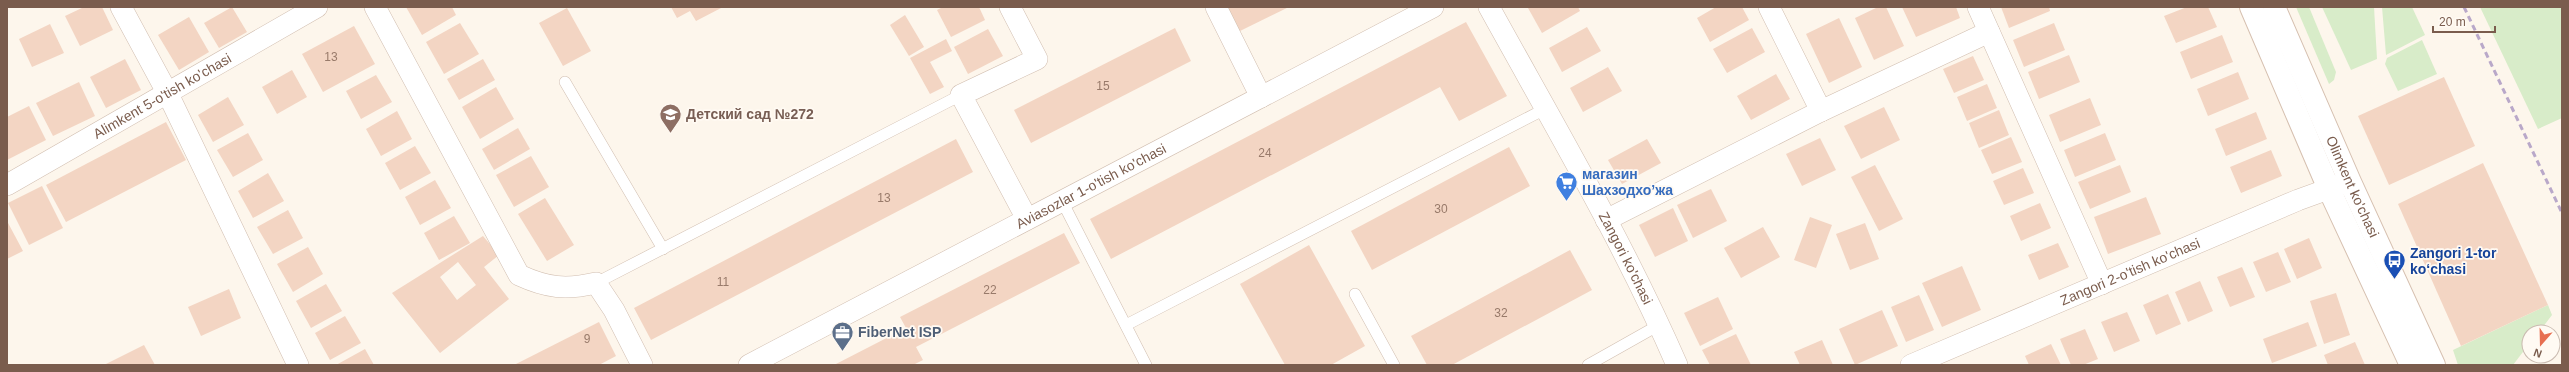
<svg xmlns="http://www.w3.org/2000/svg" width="2569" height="372" font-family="Helvetica,sans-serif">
<rect width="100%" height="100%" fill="#fdf6ec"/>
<!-- green -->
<g fill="#d8ecc9">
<polygon points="2296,7 2309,7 2336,72 2334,80 2329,84"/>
<polygon points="2322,7 2374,7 2377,59 2351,70"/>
<polygon points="2382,7 2412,7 2425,35 2386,55"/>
<polygon points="2480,7 2562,7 2562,118 2538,129"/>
<polygon points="2422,40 2437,74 2398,91 2385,64 2387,58"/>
<polygon points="2548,305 2552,315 2539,332 2529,332 2529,344 2513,365 2458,365 2453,350"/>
</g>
<!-- building -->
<g fill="#f3d5c3" fill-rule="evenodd">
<polygon points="84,7 102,7 113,30 80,46 65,16"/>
<polygon points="232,7 247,32 219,48 204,23"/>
<polygon points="406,7 452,7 456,15 422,35"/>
<polygon points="671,7 723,7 696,21 690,11 677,18"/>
<polygon points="943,7 979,7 985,20 951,37 937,10"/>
<polygon points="1226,7 1289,7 1238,32"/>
<polygon points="1531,7 1578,7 1580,11 1542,33 1528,8"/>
<polygon points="1716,7 1742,7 1749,20 1710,42 1697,18"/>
<polygon points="1878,7 1886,7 1904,46 1874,60 1855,18"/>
<polygon points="1902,7 1956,7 1960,18 1916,37"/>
<polygon points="2001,7 2049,7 2050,11 2009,28"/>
<polygon points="2187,7 2208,7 2217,27 2176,43 2164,16"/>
<polygon points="567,8 591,51 563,66 539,23"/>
<polygon points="905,15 924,47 909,56 890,25"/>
<polygon points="189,17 209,52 179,70 158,35"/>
<polygon points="1839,18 1862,67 1829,83 1806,34"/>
<polygon points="1466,22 1507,96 1459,121 1440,87 1111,259 1090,219"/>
<polygon points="460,23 479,54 444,74 426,42"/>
<polygon points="2054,23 2065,50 2024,67 2013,40"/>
<polygon points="50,24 64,53 32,67 19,39"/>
<polygon points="354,26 375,64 323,92 302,54"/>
<polygon points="1587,27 1601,51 1562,72 1549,48"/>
<polygon points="1175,28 1191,61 1031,143 1014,110"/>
<polygon points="1752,28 1765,52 1727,73 1713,49"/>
<polygon points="988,29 1003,56 968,74 954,47"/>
<polygon points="2222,35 2233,62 2191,79 2180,52"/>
<polygon points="946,39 952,51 930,62 944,87 930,94 910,58"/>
<polygon points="2069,55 2080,82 2039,99 2028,72"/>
<polygon points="1973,56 1984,80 1954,93 1943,69"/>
<polygon points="125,59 141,90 106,108 90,77"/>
<polygon points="483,59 495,80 459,100 447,79"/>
<polygon points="1608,67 1622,91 1583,112 1570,88"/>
<polygon points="292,70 307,97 277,114 262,87"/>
<polygon points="2238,72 2249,99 2208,116 2197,89"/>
<polygon points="1776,74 1790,99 1751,120 1737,96"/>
<polygon points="376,75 392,102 361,119 346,91"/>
<polygon points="2444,77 2475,146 2389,185 2358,116"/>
<polygon points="79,82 95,116 53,136 36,103"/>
<polygon points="1987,84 1997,108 1967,121 1957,97"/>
<polygon points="496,87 514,119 480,139 462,107"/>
<polygon points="228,97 244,125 213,142 198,115"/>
<polygon points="2090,98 2101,125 2060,142 2049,115"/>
<polygon points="29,106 46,140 7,160 7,117"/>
<polygon points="1884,107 1900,140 1861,159 1844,126"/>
<polygon points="1999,110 2009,135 1979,148 1969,123"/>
<polygon points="397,111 412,139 381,156 366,129"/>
<polygon points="2256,112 2267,139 2226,156 2215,129"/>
<polygon points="166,122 186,160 66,222 46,185"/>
<polygon points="518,128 530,149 494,170 482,149"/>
<polygon points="248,133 263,160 233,177 217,150"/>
<polygon points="2105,133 2116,160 2075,177 2064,150"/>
<polygon points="2011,137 2022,162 1992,174 1981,150"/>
<polygon points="1820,138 1836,170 1802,186 1786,154"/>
<polygon points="956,139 973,172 651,340 634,308"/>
<polygon points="1647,139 1661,163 1622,184 1608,160"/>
<polygon points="415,146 431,173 400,190 385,163"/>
<polygon points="1509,147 1530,186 1372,270 1351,231"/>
<polygon points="2271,150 2282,176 2241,193 2230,167"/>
<polygon points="531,156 549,187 514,207 496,175"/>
<polygon points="2483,163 2548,305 2461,346 2398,204"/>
<polygon points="1875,165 1903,219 1879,231 1851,177"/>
<polygon points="2120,165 2131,192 2090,209 2078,182"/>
<polygon points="2023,168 2034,193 2004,205 1993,181"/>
<polygon points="268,173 284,201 253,218 238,191"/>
<polygon points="435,180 451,208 420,225 405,197"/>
<polygon points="42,186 63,228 29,245 8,203"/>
<polygon points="1711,189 1727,221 1693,238 1677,205"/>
<polygon points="2146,197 2161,234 2108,254 2094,217"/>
<polygon points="545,198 574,245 547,261 518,214"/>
<polygon points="2040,203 2051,228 2021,241 2010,216"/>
<polygon points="1673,208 1688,241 1655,257 1639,225"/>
<polygon points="288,210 303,238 273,254 257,227"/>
<polygon points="454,216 470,243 439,260 424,233"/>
<polygon points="1810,217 1832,225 1816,268 1794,260"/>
<polygon points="7,221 23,251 7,259"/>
<polygon points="1865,223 1879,259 1850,270 1836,234"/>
<polygon points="1763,227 1780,257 1741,278 1724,248"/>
<polygon points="1064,233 1080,263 916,347 923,360 913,365 834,365 906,328 900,317"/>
<path d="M483,236L499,255L484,267L509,299L440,353L392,293ZM458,262L476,285L457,300L440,277Z"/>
<polygon points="2309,238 2322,268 2297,279 2284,249"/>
<polygon points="2058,243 2069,267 2039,280 2028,255"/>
<polygon points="1309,245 1365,346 1331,365 1285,365 1240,284"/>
<polygon points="308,247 323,274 293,292 277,264"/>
<polygon points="1570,250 1592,290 1452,365 1427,365 1411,336"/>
<polygon points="2278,252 2291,282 2266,292 2253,262"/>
<polygon points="1962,266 1981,310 1942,327 1922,283"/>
<polygon points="2242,267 2255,297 2230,307 2217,277"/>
<polygon points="2200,281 2213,311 2188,322 2175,292"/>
<polygon points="326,284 342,311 311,328 296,301"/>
<polygon points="229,289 241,318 201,336 188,307"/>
<polygon points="2336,293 2350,335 2324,344 2310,301"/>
<polygon points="2168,294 2181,324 2156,335 2143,305"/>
<polygon points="1919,295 1934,330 1906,342 1891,307"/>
<polygon points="1718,297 1733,329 1700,346 1684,313"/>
<polygon points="1882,310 1898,346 1855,365 1839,329"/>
<polygon points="2127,312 2140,341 2114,352 2101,322"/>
<polygon points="345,316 361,343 330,360 315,333"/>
<polygon points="599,322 616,356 599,365 514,365"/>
<polygon points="2308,322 2317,346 2272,363 2263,339"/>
<polygon points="2085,329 2098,359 2083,365 2071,365 2060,339"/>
<polygon points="1736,334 1751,365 1710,365 1702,350"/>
<polygon points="1822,340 1833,365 1800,365 1794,352"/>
<polygon points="2355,342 2365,365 2328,365 2324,355"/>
<polygon points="2051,344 2061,365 2029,365 2025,356"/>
<polygon points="144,345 155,365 104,365"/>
<polygon points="365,349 374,365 336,365"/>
</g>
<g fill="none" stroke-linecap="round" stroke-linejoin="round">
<defs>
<g id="service">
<polyline points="565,82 663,249"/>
<polyline points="1062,201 1146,365"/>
<polyline points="596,283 961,95"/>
<polyline points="1355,294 1394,365"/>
<polyline points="1126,325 1545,109"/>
<polyline points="1588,365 1659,325"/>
</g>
<g id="minor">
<polyline points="121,7 168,94 298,365"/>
<path d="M375,7L519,275C547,288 566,290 596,283L614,310L642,365"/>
<polyline points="1010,7 1037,59 961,95 1027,219"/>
<polyline points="1216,7 1261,97"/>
<path id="s1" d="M1489,7C1554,125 1623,241 1677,365"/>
<polyline points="1769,7 1821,111"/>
<polyline points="1978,7 2102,284"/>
<path id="s2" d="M7,185L317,7"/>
<polyline points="1606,220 1821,111 1989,32"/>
<path id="s3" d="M749,365L1433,7"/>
<path id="s4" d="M1911,365L2298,200L2345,183"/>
</g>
<g id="secondary">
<polyline points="2251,7 2329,189 2411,365"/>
<path id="s5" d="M2274,7L2350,182L2434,365"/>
</g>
</defs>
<!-- service casing -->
<use href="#service" stroke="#d1beb0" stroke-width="12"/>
<!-- minor casing -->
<use href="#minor" stroke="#d1beb0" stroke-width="22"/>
<!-- secondary casing -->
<use href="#secondary" stroke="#d6c0b0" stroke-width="24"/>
<!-- service -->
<use href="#service" stroke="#fff" stroke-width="11"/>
<!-- minor -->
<use href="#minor" stroke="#fff" stroke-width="21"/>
<!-- secondary -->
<use href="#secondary" stroke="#fff" stroke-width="22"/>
<!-- rail -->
<polyline stroke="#b9a8c9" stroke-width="3" stroke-dasharray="6 4" stroke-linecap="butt" points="2464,7 2562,213"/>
</g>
<!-- icons -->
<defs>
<symbol id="school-pin" viewBox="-11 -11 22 30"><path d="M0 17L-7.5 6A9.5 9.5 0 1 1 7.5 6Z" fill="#8d6e63" stroke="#fffaf3"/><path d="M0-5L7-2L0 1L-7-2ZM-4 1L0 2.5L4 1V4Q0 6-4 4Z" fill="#fff"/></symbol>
<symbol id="supermarket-pin" viewBox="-11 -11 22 30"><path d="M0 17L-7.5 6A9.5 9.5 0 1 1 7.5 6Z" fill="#3f7fe0" stroke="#fffaf3"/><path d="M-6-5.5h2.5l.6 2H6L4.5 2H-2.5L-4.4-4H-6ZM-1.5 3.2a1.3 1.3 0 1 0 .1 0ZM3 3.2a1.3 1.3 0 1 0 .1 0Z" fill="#fff"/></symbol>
<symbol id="bus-pin" viewBox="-11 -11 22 30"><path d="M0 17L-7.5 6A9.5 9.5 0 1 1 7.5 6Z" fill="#1a4fb4" stroke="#fffaf3"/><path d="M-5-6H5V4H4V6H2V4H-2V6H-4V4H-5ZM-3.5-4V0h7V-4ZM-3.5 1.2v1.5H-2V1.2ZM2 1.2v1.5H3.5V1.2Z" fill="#fff"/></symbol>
<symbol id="office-pin" viewBox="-11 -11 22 30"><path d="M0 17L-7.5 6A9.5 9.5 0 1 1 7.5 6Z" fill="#5c6f8a" stroke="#fffaf3"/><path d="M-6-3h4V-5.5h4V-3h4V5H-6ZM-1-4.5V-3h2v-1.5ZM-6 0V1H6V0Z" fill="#fff"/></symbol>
</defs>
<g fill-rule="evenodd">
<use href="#school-pin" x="658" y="102" width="25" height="34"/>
<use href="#supermarket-pin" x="1554" y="170" width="25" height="34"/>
<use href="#bus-pin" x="2382" y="248" width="25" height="34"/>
<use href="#office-pin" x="830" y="320" width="25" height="34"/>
</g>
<g text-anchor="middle" stroke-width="3.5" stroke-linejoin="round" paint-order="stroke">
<!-- number labels -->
<g font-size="12" fill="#987a6a">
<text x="331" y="61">13</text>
<text x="1103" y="90">15</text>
<text x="1265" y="157">24</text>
<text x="884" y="202">13</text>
<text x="1441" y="213">30</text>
<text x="723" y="286">11</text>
<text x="990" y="294">22</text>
<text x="1501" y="317">32</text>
<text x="587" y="343">9</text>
</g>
<!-- street labels -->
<g font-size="14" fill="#7a5c4d" stroke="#fffaf3">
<text dy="5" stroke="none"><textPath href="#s2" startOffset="179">Alimkent 5-o'tish ko'chasi</textPath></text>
<text dy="5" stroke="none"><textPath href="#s3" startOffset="386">Aviasozlar 1-o'tish ko'chasi</textPath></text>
<text dy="5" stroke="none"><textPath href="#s5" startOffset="196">Olimkent ko'chasi</textPath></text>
<text dy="5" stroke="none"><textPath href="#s1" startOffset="286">Zangori ko'chasi</textPath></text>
<text dy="5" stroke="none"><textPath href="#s4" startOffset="238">Zangori 2-o'tish ko'chasi</textPath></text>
</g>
<!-- education labels -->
<g font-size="14" font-weight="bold" fill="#785e54" stroke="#fffaf3" text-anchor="start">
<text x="686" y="119">Детский сад №272</text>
</g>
<!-- shop labels -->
<g font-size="14" font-weight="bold" fill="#366cbe" stroke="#fffaf3" text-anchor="start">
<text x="1582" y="179">магазин<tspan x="1582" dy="16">Шахзодхо’жа</tspan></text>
</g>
<!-- transit labels -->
<g font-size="14" font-weight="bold" fill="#164399" stroke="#fffaf3" text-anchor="start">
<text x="2410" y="258">Zangori 1-tor<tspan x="2410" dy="16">ko‘chasi</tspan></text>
</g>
<!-- service labels -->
<g font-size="14" font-weight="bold" fill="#4e5e75" stroke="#fffaf3" text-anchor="start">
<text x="858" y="337">FiberNet ISP</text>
</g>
</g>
<!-- border -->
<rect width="2569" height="372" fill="none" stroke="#7a5c4d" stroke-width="16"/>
<!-- north arrow -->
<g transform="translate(2541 344) rotate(200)"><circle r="19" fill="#fffaf3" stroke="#cabbb1"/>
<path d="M0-3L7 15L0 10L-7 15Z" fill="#e76f51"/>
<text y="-6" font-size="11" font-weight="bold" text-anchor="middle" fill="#7a5c4d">N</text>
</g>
<!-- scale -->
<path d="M2433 26v6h62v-6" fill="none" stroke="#7a5c4d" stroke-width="2"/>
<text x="2439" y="26" font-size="12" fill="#7a5c4d" stroke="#fffaf3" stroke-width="3" paint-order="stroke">20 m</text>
</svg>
